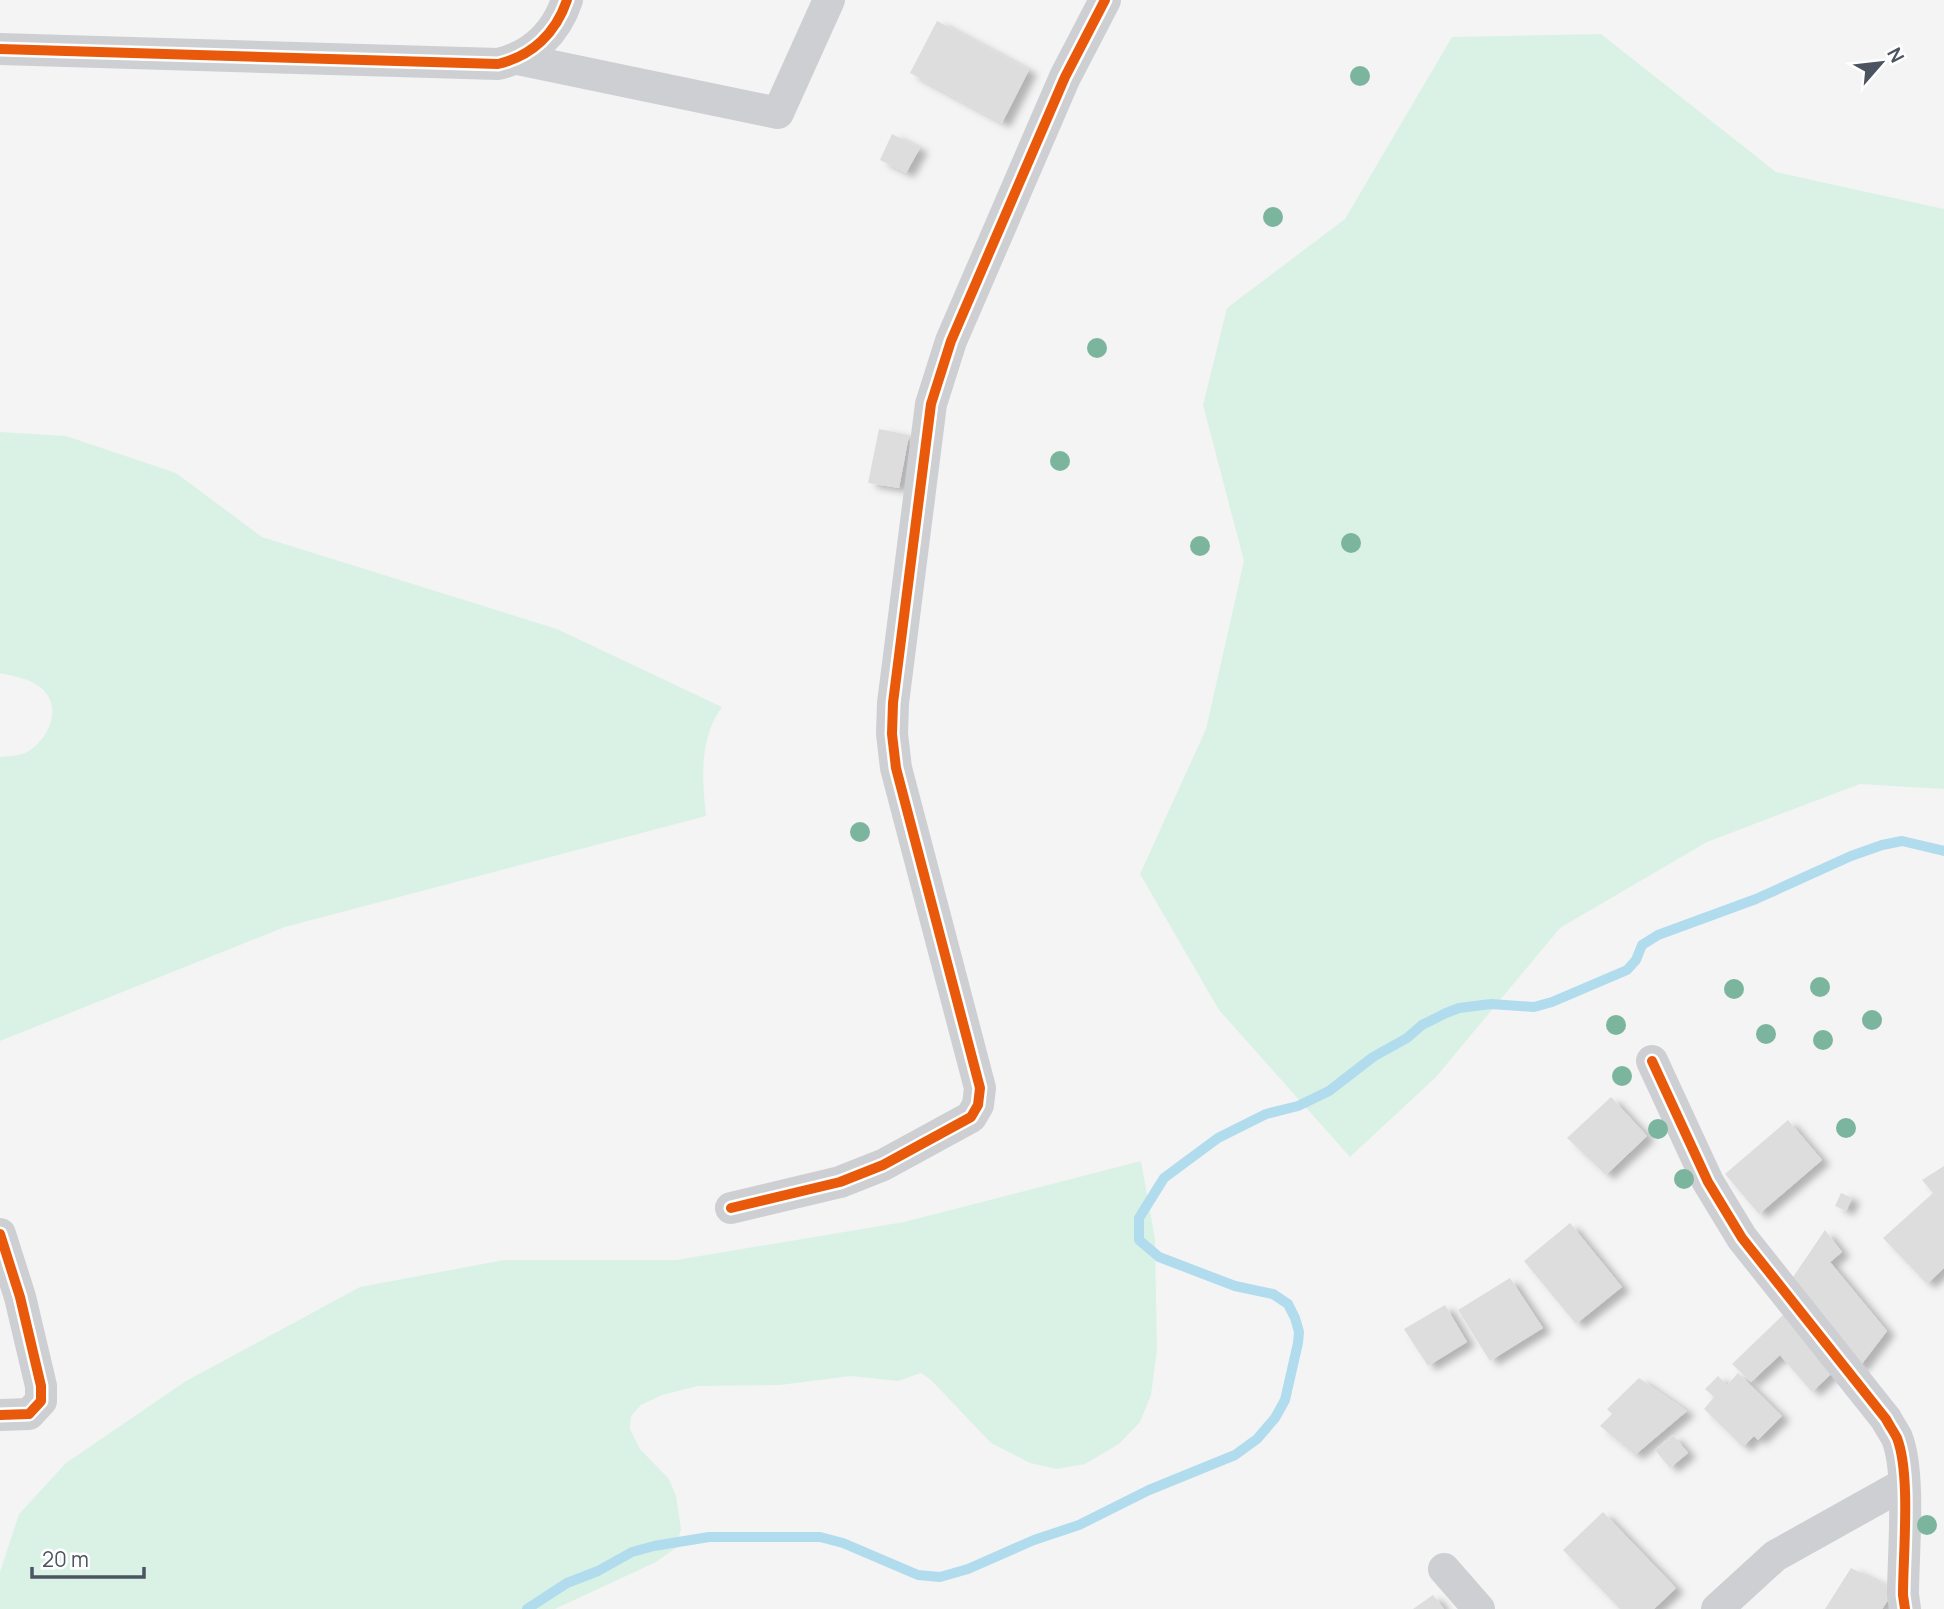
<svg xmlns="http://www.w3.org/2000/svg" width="1944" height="1609" font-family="Manrope,sans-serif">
<defs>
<filter id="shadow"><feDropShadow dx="8" dy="4.5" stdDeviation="3.5" flood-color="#0004"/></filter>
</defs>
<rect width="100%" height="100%" fill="#f4f4f4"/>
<!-- green -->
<g fill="#daf2e5">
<polygon points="1601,34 1776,172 1944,209 1944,789 1860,784 1707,842 1560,928 1436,1077 1350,1157 1219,1010 1140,874 1206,729 1244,561 1203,405 1227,308 1345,219 1452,37"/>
<path d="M0,432L66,436L176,473L262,537L557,629L722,707C699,738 702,779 706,816L285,927L0,1041V757C8,756 20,756 27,752C48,740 64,707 41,688C31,679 13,676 0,673Z"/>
<polygon points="1141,1161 1155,1239 1157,1350 1151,1395 1140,1422 1119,1444 1085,1464 1057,1469 1030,1463 991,1443 931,1380 921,1373 898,1381 851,1376 780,1385 698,1386 662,1395 641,1405 631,1416 630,1429 640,1449 669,1479 676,1496 681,1529 676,1548 656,1562 555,1609 0,1609 0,1572 19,1514 66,1463 186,1381 360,1287 504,1260 676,1260 904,1222"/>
</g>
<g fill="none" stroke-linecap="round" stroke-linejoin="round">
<!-- stream -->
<polyline stroke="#b0dcee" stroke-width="10" points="527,1609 567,1583 598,1571 632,1552 654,1546 709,1537 820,1537 843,1543 918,1575 940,1577 968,1569 1034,1540 1079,1525 1149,1490 1235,1455 1257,1439 1275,1418 1285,1400 1298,1343 1299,1332 1295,1318 1288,1304 1273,1294 1235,1286 1159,1257 1139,1240 1139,1218 1164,1178 1218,1138 1266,1114 1298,1106 1329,1091 1373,1057 1407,1038 1422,1025 1446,1013 1459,1008 1491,1004 1534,1007 1552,1002 1627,970 1636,960 1642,945 1658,935 1756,899 1851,856 1882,845 1902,841 1944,851"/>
</g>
<!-- building -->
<g fill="#ddddde" filter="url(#shadow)">
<polygon points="937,21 1029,70 1002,123 910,73"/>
<polygon points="892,134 920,148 906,173 880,160"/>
<polygon points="879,429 909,435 899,488 868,483"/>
<polygon points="1611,1097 1647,1136 1606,1175 1567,1138"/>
<polygon points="1788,1120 1822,1160 1759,1214 1725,1174"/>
<polygon points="1944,1166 1944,1268 1927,1284 1883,1238 1933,1193 1922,1180"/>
<polygon points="1841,1193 1852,1198 1846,1211 1835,1206"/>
<polygon points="1570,1223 1622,1287 1576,1324 1524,1261"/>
<polygon points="1825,1230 1842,1252 1830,1262 1887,1331 1858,1369 1789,1283"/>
<polygon points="1510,1278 1543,1328 1490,1361 1458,1310"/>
<polygon points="1445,1305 1467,1342 1428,1366 1404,1329"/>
<polygon points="1784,1314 1833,1372 1812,1392 1780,1355 1751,1382 1732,1364"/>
<polygon points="1738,1373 1782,1416 1758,1440 1754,1436 1743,1447 1704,1409 1714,1397 1705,1389 1718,1376 1727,1385"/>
<polygon points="1639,1378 1687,1411 1635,1455 1600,1426 1612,1414 1607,1409"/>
<polygon points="1673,1435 1688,1453 1670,1468 1655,1450"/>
<polygon points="1603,1512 1676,1588 1654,1609 1620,1609 1563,1550"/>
<polygon points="1851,1568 1895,1590 1882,1609 1825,1609"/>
<polygon points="1433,1595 1444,1609 1413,1609"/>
</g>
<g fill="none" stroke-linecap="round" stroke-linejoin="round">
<!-- minor -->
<g stroke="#cdcfd2" stroke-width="32">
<path d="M0,49L498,64C532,56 556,33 567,0"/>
<polyline points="518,59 778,113 829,0"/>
<path d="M1652,1061L1708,1182L1742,1238L1886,1419C1889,1425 1894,1432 1897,1438C1911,1474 1903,1554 1903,1595L1905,1609"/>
<polyline points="731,1208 840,1182 883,1165 971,1117 978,1105 980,1088 896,768 892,734 893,703 931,404 951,341 1065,77 1105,0"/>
<polyline points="0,1234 20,1297 41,1386 41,1401 29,1414 0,1415"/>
<polyline points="1444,1569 1479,1609"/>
<polyline points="1717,1609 1775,1556 1904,1484"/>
</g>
<defs>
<g id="cycleway">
<path d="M0,49L498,64C532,56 556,33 567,0"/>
<path d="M1652,1061L1708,1182L1742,1238L1886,1419C1889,1425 1894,1432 1897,1438C1911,1474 1903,1554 1903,1595L1905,1609"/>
<polyline points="731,1208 840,1182 883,1165 971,1117 978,1105 980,1088 896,768 892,734 893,703 931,404 951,341 1065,77 1105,0"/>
<polyline points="0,1234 20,1297 41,1386 41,1401 29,1414 0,1415"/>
</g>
</defs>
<!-- cycleway casing -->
<use href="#cycleway" stroke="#fff" stroke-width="15"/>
<!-- cycleway -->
<use href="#cycleway" stroke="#e8590c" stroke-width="10"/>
</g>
<!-- trees -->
<g fill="#7cb59e">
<circle cx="1360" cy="76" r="10"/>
<circle cx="1273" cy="217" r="10"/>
<circle cx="1097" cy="348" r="10"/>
<circle cx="1060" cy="461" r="10"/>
<circle cx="1351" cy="543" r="10"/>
<circle cx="1200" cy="546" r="10"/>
<circle cx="860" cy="832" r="10"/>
<circle cx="1820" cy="987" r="10"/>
<circle cx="1734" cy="989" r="10"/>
<circle cx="1872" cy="1020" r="10"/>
<circle cx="1616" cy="1025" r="10"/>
<circle cx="1766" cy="1034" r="10"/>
<circle cx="1823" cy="1040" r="10"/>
<circle cx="1622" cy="1076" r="10"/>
<circle cx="1846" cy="1128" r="10"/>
<circle cx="1658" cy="1129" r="10"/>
<circle cx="1684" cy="1179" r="10"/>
<circle cx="1927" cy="1525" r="10"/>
</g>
<!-- north arrow -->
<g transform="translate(1881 63) rotate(62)" stroke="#ffffff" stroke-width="5" paint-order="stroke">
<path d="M0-5L12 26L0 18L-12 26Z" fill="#4b5460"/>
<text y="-10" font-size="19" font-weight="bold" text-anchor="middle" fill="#4b5460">N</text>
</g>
<!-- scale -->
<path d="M32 1567v10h112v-10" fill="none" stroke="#4b5460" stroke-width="3.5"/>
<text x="42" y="1567" font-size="21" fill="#4b5460" stroke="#ffffff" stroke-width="5" paint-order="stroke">20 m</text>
</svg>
